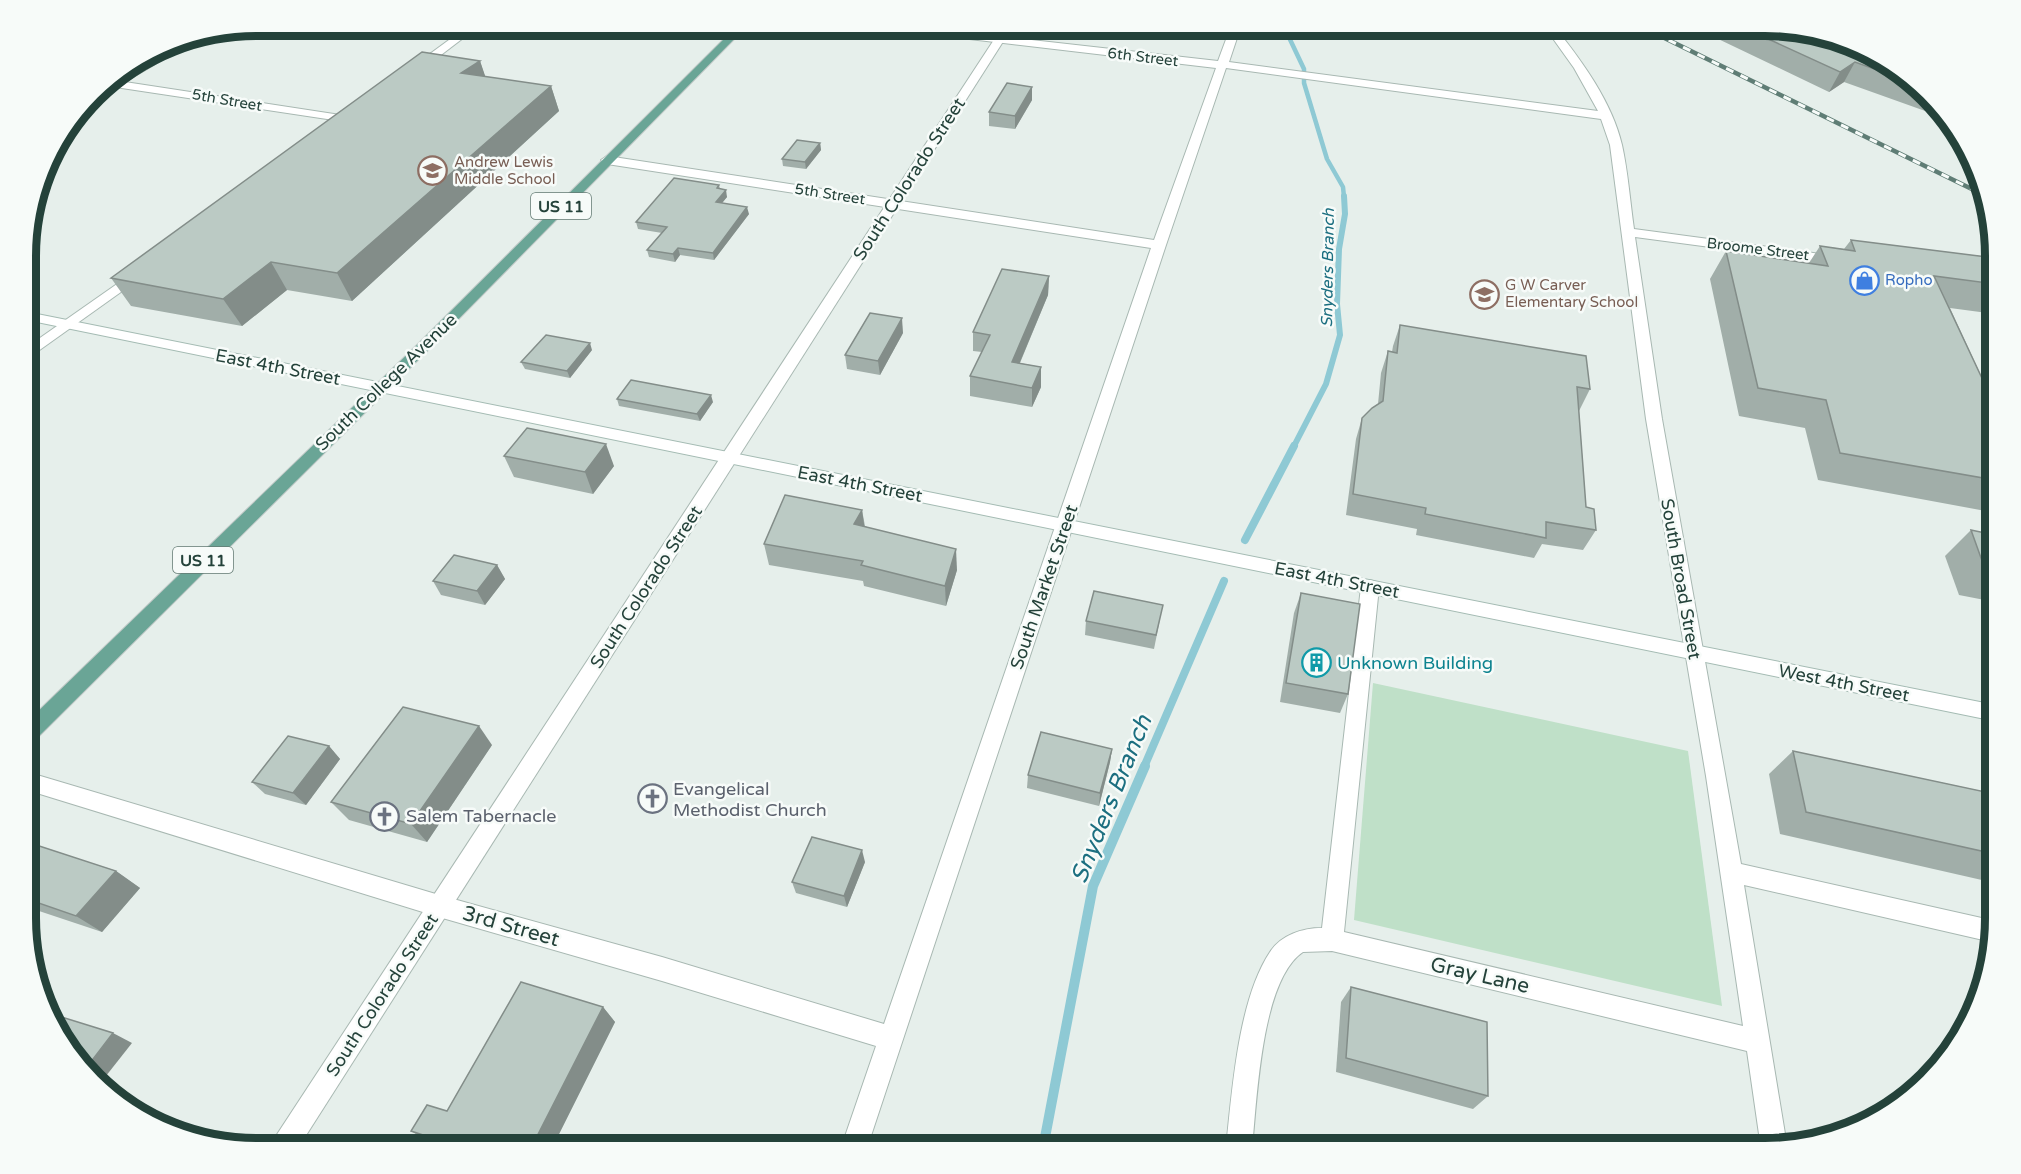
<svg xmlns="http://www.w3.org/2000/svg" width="2021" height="1174" font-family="'Varela Round',sans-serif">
<rect width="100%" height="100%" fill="#e6efeb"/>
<!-- green -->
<polygon fill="#bfe0c8" points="1373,683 1688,751 1722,1006 1354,920"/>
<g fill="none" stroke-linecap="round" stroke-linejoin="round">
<!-- stream-far3 -->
<polyline stroke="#8ec9d4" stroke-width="4.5" points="1292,26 1286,31 1304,69 1304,83 1327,159 1343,187 1344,197"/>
<!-- stream-far2 -->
<polyline stroke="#8ec9d4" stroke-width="6" points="1293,448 1326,384 1340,335 1337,304 1339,249 1345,214 1344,196"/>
<!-- stream-far1 -->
<g stroke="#8ec9d4" stroke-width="8">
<polyline points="1245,540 1294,446"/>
<polyline points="1144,767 1224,581"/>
</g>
<!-- stream -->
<polyline stroke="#8ec9d4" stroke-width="10" points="1043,1148 1093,886 1145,766"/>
<defs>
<g id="minor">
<polygon points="468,26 479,26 420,71 412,71 412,67"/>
<path d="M880,26H907L1218,61L1231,26H1241L1229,62L1598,111L1574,68L1544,26H1554C1582,61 1612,102 1622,145C1628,172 1630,201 1634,229L1843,257L1845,260L1843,263L1838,264L1635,237L1662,419L1741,864L1995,921L1992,942L1744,885L1787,1146L1761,1148L1747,1051L1332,951L1303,952C1261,980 1257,1100 1252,1148H1226C1232,1092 1238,1000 1270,952C1281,935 1302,928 1322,928L1361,587L1364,582L1370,580L1376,582L1379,587L1344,932L1743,1026L1706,776L1646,419L1610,145L1601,119L1226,68L1166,245L867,1148H841L876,1046L662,981L439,917L27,790V772L439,895L662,957L884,1024L1151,248L607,164L601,160L607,156L1154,240L1216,68L885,29Z"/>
<polygon points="197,37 196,40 125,82 347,116 353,119 347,122 115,87 99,96 93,97 110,79 180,41"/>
<polygon points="137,270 144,274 142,277 27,359 27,347"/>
</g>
<polygon id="tertiary" points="1003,26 1013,26 298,1148 270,1148 274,1139"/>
<polygon id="secondary" points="27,312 1995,705 1995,721 27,320"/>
<polygon id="primary" points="737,26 747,26 427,351 34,741 27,743 27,722 417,345"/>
</defs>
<!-- minor casing -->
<use href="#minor" stroke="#a8b8b2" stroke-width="2"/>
<!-- tertiary casing -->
<use href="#tertiary" stroke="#a8b8b2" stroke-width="2"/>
<!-- secondary casing -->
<use href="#secondary" stroke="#a4bbb3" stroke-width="2"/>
<!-- primary casing -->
<use href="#primary" stroke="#c2cac8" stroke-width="2"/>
<!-- minor -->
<use href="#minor" fill="#fff" fill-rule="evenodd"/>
<!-- tertiary -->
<use href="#tertiary" fill="#fff" fill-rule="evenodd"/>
<!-- secondary -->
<use href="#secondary" fill="#fff" fill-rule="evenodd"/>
<!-- primary -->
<use href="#primary" fill="#6aa596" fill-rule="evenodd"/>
<defs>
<polyline id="rail" points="1640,26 1986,196"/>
</defs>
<!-- rail casing -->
<use href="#rail" stroke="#5f7d75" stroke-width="4.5"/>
<!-- rail -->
<use href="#rail" stroke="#f7fbf9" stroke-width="3" stroke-dasharray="8" stroke-linecap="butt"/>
</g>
<!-- wall -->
<g fill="#a1aea9">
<polygon points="1691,26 1765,26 1880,57 1943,116 1942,117 1844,82 1829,92"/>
<polygon points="480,61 485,77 551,86 559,111 352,301 287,290 242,326 131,306 111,278"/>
<polygon points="1032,87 1032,100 1015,129 989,126 989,112"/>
<polygon points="820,143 821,150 806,169 783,166 782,159"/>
<polygon points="719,185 720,189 727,197 722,203 749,214 714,260 680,255 675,262 649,257 647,250 662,233 638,229 636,222"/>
<polygon points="1851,240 1995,258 1995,314 1950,308 1995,406 1995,508 1991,512 1818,480 1805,428 1739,416 1710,279 1726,251 1809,263 1820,246 1844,249"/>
<polygon points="1049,276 1048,295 1020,363 1041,367 1041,387 1032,407 970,396 970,376 982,352 973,351 973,332"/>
<polygon points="1400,325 1590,389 1579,411 1586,507 1596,530 1583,550 1542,544 1534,558 1416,535 1417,529 1346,515 1356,439 1362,418 1378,404 1381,373 1388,351 1392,352 1393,346"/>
<polygon points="903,333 880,375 847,369 845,355"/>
<polygon points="592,350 570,378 525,369 521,362"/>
<polygon points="617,399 713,402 700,421 619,406"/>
<polygon points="504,456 614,466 593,494 514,477"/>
<polygon points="862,510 865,526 957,570 946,606 864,586 863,581 769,565 764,544"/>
<polygon points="1971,530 1995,535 1995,602 1959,595 1945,556"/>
<polygon points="497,565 505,579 485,605 441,595 433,581"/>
<polygon points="1301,593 1348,694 1340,713 1280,702 1294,613"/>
<polygon points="1160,619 1154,649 1085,635 1086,621"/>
<polygon points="492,745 427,842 349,820 331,802"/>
<polygon points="329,746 340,759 306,805 265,794 252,782"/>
<polygon points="1112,749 1110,762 1099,806 1027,788 1028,775"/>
<polygon points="1793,751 1995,794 1995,883 1780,834 1769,774"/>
<polygon points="27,842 116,871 140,888 102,932 27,907"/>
<polygon points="865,862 847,907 796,893 792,882"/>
<polygon points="1351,987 1488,1096 1473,1109 1336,1072 1341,1002"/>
<polygon points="603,1007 615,1022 552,1148 447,1148 430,1143 411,1131 447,1111"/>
</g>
<!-- shaded-wall -->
<g fill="#838d89">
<polygon points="480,61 489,87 461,73"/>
<polygon points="1855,62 1844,82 1829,92 1840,72"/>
<polygon points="551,86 559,111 352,301 337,273"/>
<polygon points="1032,87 1032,100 1015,129 1015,116"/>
<polygon points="820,143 821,150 806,169 805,162"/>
<polygon points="726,190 727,197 717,209 716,202"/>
<polygon points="747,207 749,214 714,260 713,253"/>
<polygon points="678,248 680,255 675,262 673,254"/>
<polygon points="271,262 287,290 242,326 223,299"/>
<polygon points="1049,276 1048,295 1012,381 1012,362"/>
<polygon points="902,318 903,333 880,375 878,361"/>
<polygon points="590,343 592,350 570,378 567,371"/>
<polygon points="1041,367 1041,387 1032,407 1032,388"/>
<polygon points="711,395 713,402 700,421 697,414"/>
<polygon points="606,444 614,466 593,494 585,472"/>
<polygon points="862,510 865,531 854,524"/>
<polygon points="956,549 957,570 946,606 945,586"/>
<polygon points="497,565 505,579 485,605 477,591"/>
<polygon points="479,726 492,745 427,842 411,824"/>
<polygon points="329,746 340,759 306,805 293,793"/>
<polygon points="1112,749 1110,762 1099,806 1100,793"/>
<polygon points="862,850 865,862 847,907 844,896"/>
<polygon points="116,871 140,888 102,932 76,916"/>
<polygon points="603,1007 615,1022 552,1148 531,1148"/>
<polygon points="113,1033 132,1043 102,1081 87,1067"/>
</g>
<!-- building -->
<g fill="#bbcac4" stroke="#838d89" stroke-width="1.5">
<polygon points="1740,26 1765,26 1825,33 1880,57 1905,80 1855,62 1840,72"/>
<polygon points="422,52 480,61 461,73 551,86 337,273 271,262 223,299 111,278"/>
<polygon points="1007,83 1032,87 1015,116 989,112"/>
<polygon points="797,140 820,143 805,162 782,159"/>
<polygon points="674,178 719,185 717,188 726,190 716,202 747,207 713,253 678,248 673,254 647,250 667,227 636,222"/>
<polygon points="1851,240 1995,258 1995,284 1934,276 1995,406 1995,480 1840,453 1826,400 1758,388 1726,251 1828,266 1820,246 1855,251"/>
<polygon points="1002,269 1049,276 1012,362 1041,367 1032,388 970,376 990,335 973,332"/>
<polygon points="870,313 902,318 878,361 845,355"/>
<polygon points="1400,325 1586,356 1590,389 1577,387 1586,507 1594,509 1596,530 1546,522 1546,538 1425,514 1426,508 1353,494 1362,418 1372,408 1383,401 1388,351 1397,353"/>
<polygon points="546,335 590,343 567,371 521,362"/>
<polygon points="631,380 711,395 697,414 617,399"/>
<polygon points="527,428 606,444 585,472 504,456"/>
<polygon points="785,495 862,510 854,524 956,549 945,586 861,565 863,561 764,544"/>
<polygon points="1971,530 1995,535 1995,571 1985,569"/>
<polygon points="454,555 497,565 477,591 433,581"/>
<polygon points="1094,591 1163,605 1156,635 1086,621"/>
<polygon points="1301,593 1360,604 1348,694 1286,683"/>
<polygon points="403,707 479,726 411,824 331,802"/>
<polygon points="1041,732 1112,749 1100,793 1028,775"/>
<polygon points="288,736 329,746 293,793 252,782"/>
<polygon points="1793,751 1995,794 1995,854 1806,812"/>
<polygon points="812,837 862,850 844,896 792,882"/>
<polygon points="27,842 116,871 76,916 27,899"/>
<polygon points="521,982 603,1007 531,1148 462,1148 411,1131 427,1105 447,1111"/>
<polygon points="1351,987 1487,1022 1488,1096 1346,1058"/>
<polygon points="52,1014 113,1033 87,1067 64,1046"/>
</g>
<!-- icons -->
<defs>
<symbol id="school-ring" viewBox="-11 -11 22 22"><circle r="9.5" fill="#f7fbf9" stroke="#8d6e63" stroke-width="1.5"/><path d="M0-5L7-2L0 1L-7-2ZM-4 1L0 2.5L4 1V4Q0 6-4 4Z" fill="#8d6e63"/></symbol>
<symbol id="shop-ring" viewBox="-11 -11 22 22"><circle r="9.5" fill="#f7fbf9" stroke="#3f7fe0" stroke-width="1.5"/><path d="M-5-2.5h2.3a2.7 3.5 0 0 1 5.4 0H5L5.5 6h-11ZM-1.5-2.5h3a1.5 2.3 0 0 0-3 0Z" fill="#3f7fe0"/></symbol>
<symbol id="building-ring" viewBox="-11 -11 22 22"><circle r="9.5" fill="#f7fbf9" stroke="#0f9aa8" stroke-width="1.5"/><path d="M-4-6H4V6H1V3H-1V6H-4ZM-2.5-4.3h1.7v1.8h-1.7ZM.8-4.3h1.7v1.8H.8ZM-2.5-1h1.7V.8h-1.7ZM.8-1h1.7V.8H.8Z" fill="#0f9aa8"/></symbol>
<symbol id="church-ring" viewBox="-11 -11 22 22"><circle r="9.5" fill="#f7fbf9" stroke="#6b7280" stroke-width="1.5"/><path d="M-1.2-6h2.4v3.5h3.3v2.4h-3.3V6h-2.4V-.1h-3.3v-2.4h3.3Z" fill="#6b7280"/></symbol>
</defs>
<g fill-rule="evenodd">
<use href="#school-ring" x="416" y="154" width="33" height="33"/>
<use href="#shop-ring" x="1848" y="264" width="33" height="33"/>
<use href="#school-ring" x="1468" y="278" width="33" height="33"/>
<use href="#building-ring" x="1300" y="646" width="33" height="33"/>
<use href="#church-ring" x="636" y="782" width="33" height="33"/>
<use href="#church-ring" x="368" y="800" width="33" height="33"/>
</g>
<g text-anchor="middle" stroke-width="5" stroke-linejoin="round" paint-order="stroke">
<!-- far-street labels -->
<g font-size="15" fill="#24423a" stroke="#f7fbf9">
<text transform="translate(1143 57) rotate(7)" y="5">6th Street</text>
<text transform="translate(227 100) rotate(10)" y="5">5th Street</text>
<text transform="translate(830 194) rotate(9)" y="5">5th Street</text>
<text transform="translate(1758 249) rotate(7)" y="5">Broome Street</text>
</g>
<!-- far-education labels -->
<g font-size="15" fill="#785e54" stroke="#f7fbf9" text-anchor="start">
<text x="454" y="167">Andrew Lewis<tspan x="454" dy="17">Middle School</tspan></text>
<text x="1505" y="290">G W Carver<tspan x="1505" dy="17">Elementary School</tspan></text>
</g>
<!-- far-shop labels -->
<g font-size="15" fill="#366cbe" stroke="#f7fbf9" text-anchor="start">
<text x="1885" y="285">Ropho</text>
</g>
<!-- shield labels -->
<g fill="#f7fbf9" stroke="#637a73" stroke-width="1.5">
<rect x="531" y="193" width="60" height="26" rx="4.5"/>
<rect x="173" y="547" width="60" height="26" rx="4.5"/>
</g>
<g font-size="16" font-weight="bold" fill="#24423a">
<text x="561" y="212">US 11</text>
<text x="203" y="566">US 11</text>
</g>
<!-- far-water labels -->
<g font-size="16" font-style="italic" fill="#1c6f80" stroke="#f7fbf9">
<text transform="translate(1327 268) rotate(-89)" y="6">Snyders Branch</text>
</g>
<!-- street labels -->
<g font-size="18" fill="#24423a" stroke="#f7fbf9">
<text transform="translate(909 179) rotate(-57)" y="6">South Colorado Street</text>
<text transform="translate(278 367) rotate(11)" y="6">East 4th Street</text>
<text transform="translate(386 382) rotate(-44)" y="6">South College Avenue</text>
<text transform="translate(860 484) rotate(11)" y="6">East 4th Street</text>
<text transform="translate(1681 579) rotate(80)" y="6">South Broad Street</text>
<text transform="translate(1337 580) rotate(11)" y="6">East 4th Street</text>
<text transform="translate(646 587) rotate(-57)" y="6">South Colorado Street</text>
<text transform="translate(1044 587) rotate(-71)" y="6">South Market Street</text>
<text transform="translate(1844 683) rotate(11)" y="6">West 4th Street</text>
<text transform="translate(382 995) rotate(-57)" y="6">South Colorado Street</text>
</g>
<!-- culture labels -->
<g font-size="18" fill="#0d838f" stroke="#f7fbf9" text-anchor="start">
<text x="1337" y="669">Unknown Building</text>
</g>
<!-- worship labels -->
<g font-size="18" fill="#5b616d" stroke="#f7fbf9" text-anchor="start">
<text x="673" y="795">Evangelical<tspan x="673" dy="21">Methodist Church</tspan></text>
<text x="406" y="822">Salem Tabernacle</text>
</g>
<!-- near-street labels -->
<g font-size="21" fill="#24423a" stroke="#f7fbf9">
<text transform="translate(511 926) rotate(16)" y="7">3rd Street</text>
<text transform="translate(1480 975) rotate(13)" y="7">Gray Lane</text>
</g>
<!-- near-water labels -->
<g font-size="24" font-style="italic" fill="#1c6f80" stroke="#f7fbf9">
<text transform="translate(1111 799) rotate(-68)" y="8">Snyders Branch</text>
</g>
</g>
<!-- crop -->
<path d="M0 0H2021V1174H0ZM256 36H1765A220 220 0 0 1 1985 256V918A220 220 0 0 1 1765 1138H256A220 220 0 0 1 36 918V256A220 220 0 0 1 256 36Z" fill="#f7fbf9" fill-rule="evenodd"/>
<path fill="none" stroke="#24423a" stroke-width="8" d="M256 36H1765A220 220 0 0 1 1985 256V918A220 220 0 0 1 1765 1138H256A220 220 0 0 1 36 918V256A220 220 0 0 1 256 36Z"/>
</svg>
